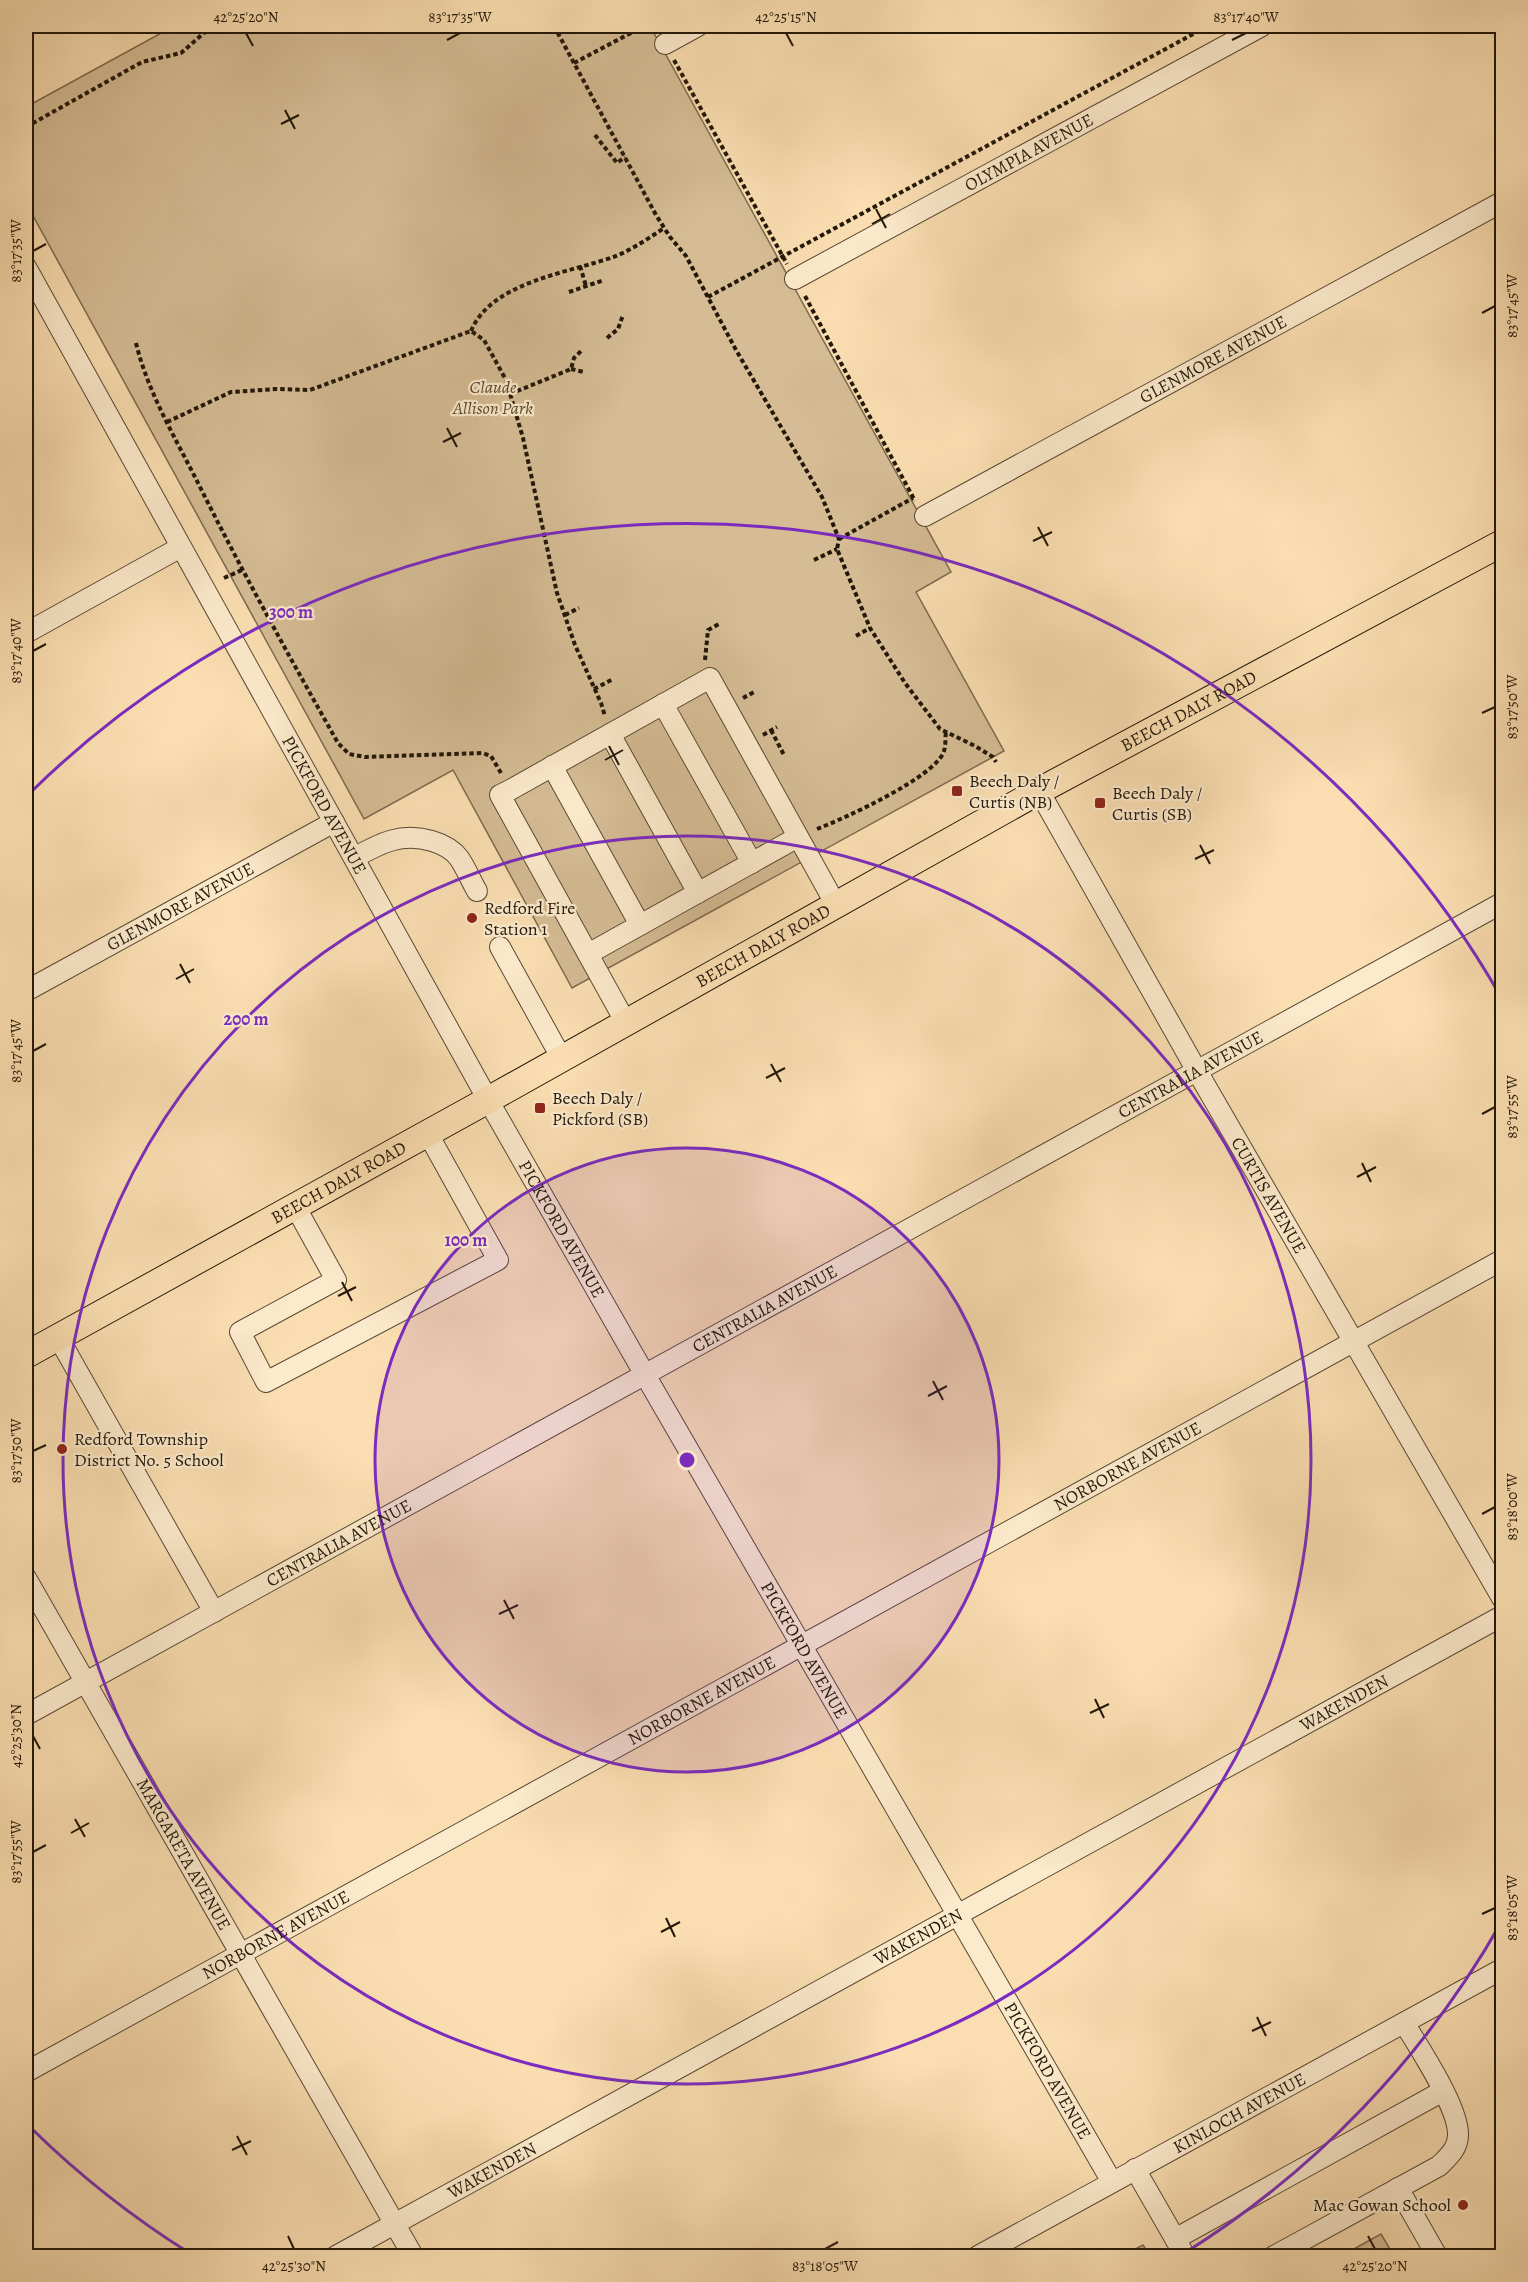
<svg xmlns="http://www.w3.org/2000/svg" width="1528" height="2282" font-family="Alegreya,serif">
<rect width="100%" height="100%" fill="#fadeb1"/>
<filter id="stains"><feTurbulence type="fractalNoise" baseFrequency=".00333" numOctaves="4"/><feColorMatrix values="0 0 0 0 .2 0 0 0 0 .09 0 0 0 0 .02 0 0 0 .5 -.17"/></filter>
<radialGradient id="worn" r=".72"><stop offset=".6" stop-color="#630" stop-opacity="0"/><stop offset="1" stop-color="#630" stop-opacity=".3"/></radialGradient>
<!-- green -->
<g fill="#d5bc94" stroke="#7c6a4e" stroke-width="1.5">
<polygon points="174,26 650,26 951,572 916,592 1004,751 572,988 453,770 364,819 26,203 26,107"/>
<polygon points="1381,2234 1394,2256 1341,2256"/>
<polygon points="1143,2245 1150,2256 1122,2256"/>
</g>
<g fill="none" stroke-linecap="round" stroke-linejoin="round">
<defs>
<g id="minor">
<polyline points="665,44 698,26"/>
<path id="s1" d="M26,267L488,1100L633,1354L1112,2182"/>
<path id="s2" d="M795,279L1262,26"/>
<path id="s3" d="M925,516L1502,202"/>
<polyline points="26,633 181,547"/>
<polyline points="663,704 752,863"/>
<polyline points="610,734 698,893"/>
<polyline points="552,766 640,925"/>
<path id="s4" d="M1039,791L1197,1071L1502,1598"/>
<path d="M354,858C380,843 402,832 432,841C442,844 453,850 459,858C466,868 471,881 477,891"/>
<polyline points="500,947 562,1059"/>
<polyline points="588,954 798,837"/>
<path id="s5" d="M26,991L334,822"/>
<polyline points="626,1023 500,795 510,790 710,678 836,905"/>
<polyline points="295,1206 336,1280 240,1332 266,1382 498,1260 428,1134"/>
<polyline points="58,1337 214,1612"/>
<path id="s6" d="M26,1578L413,2256"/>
<path id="s7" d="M26,1715L1502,903"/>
<path id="s8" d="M26,2072L1502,1260"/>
<polyline points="1135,2169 1185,2256"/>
<polyline points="1398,2188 1437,2256"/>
<polyline points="1175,2239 1443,2091"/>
<path id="s9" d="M336,2256L1502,1616"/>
<path id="s10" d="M978,2256L1502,1969"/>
<path d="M1274,2256L1439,2166C1448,2157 1458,2149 1458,2135C1459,2108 1419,2047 1404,2023"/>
</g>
<g id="major">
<path id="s11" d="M26,1355L488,1100L1039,791L1502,543"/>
</g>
</defs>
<!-- minor casing -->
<use href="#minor" stroke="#584933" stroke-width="22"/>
<!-- major casing -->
<use href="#major" stroke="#221709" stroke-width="28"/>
<!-- path -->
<g stroke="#221709" stroke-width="4" stroke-dasharray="4.5 3" stroke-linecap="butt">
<polyline points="554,26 656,215 670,237 686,256 736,350 822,497 839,539 837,549 870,628 905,683 940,729 975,746 993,757 996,762"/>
<polyline points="674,60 787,264"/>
<polyline points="574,63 644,26"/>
<polyline points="26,127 142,62 181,53 212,26"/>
<polyline points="595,135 617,163 625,157"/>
<polyline points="580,266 586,286"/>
<polyline points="569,292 604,280"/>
<polyline points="805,296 915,501"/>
<polyline points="708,297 1208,26"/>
<path d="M471,331C492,281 570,273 616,256C633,249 649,238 664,228"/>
<polyline points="607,338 618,329 623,315"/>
<path d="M136,343C148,393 176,439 199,485C243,573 290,658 338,743L349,754L365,757L482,753L491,756L501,773"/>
<polyline points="571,369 584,372"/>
<polyline points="510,394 571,369 574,358 582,350"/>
<polyline points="167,422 231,392 276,389 310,390 471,331 484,340 506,380 523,438 557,593 575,645 601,703 605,716"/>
<polyline points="839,539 913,498"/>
<polyline points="814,560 837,549"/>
<polyline points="224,578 242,570"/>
<polyline points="565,615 579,608"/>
<polyline points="856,636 870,628"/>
<polyline points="705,660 708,630 719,624"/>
<polyline points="594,689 613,679"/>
<polyline points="743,698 756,691"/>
<polyline points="771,730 784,755"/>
<polyline points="763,735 777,727"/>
<path d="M817,829C843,819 936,777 944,751C946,745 945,738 946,732"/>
</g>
<!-- minor -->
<use href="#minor" stroke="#fceacc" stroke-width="20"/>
<!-- major -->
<use href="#major" stroke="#fadeb1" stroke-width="26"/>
</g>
<!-- ticks -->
<path fill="none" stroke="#221709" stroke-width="2" d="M246,33L253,46M786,33L793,46M447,40L460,33M1232,40L1246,33M285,110L295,129M281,124L299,115M876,209L886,228M872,224L890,214M33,251L46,244M1482,313L1495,306M447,428L457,447M443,442L461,433M1038,527L1048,546M1033,541L1052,532M33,651L46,644M1482,713L1495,707M609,746L619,765M605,760L623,750M1200,845L1210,864M1195,859L1214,850M180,964L190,983M176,979L194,969M33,1051L46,1044M771,1064L781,1082M766,1078L785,1068M1482,1114L1495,1107M1362,1163L1371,1182M1357,1177L1376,1167M342,1282L352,1301M338,1296L356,1287M933,1381L943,1400M928,1396L947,1386M33,1451L46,1445M1482,1514L1495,1507M504,1600L514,1619M499,1614L518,1605M1095,1699L1104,1718M1090,1713L1109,1704M33,1736L40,1749M75,1819L85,1837M71,1833L89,1823M33,1852L46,1845M1482,1914L1495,1908M666,1918L675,1937M661,1932L680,1922M1257,2017L1266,2036M1252,2031L1271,2022M237,2136L247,2155M232,2150L251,2141M288,2236L294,2249M1368,2236L1375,2249M825,2249L838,2242"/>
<!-- distance rings -->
<circle cx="687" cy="1460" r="312" fill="#7b2cbf" fill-opacity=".12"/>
<g fill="none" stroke="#7b2cbf" stroke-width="3">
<circle cx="687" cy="1460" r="312"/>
<circle cx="687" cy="1460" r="624"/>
<path d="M1502 1921A936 936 0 0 1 1183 2254M191 2254A936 936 0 0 1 31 2128M31 792A936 936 0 0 1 1502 999"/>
</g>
<!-- markers -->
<g fill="#8f2418" stroke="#fceacc" stroke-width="2">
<rect x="951" y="785" width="12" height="12" rx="3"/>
<rect x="1094" y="797" width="12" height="12" rx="3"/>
<circle cx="472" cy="918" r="6"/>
<rect x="534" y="1102" width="12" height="12" rx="3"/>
<circle cx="62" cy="1449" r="6"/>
<circle cx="1463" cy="2205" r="6"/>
</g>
<g text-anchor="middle" stroke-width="4.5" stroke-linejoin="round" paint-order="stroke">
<!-- street labels -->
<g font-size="18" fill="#221709" stroke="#fceacc">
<text dy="6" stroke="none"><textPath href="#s2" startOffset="266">OLYMPIA AVENUE</textPath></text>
<text dy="6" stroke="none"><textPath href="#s3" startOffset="328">GLENMORE AVENUE</textPath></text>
<text dy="6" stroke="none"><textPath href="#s11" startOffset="1329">BEECH DALY ROAD</textPath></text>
<text dy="6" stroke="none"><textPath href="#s1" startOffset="615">PICKFORD AVENUE</textPath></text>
<text dy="6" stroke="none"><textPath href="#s5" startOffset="176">GLENMORE AVENUE</textPath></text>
<text dy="6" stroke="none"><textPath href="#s11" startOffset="843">BEECH DALY ROAD</textPath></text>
<text dy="6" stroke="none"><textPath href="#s7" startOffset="1329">CENTRALIA AVENUE</textPath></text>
<text dy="6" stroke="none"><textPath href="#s11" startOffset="357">BEECH DALY ROAD</textPath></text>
<text dy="6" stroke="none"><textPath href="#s4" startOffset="465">CURTIS AVENUE</textPath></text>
<text dy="6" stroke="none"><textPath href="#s1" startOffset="1101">PICKFORD AVENUE</textPath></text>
<text dy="6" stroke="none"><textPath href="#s7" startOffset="843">CENTRALIA AVENUE</textPath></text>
<text dy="6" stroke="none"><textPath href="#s8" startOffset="1257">NORBORNE AVENUE</textPath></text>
<text dy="6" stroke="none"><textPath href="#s7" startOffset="357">CENTRALIA AVENUE</textPath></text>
<text dy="6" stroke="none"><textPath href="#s1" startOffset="1587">PICKFORD AVENUE</textPath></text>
<text dy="6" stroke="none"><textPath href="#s8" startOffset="771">NORBORNE AVENUE</textPath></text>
<text dy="6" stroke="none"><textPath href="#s9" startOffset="1150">WAKENDEN</textPath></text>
<text dy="6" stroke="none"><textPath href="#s6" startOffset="318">MARGARETA AVENUE</textPath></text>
<text dy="6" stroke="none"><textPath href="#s8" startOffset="285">NORBORNE AVENUE</textPath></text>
<text dy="6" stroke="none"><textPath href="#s9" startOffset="664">WAKENDEN</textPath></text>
<text dy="6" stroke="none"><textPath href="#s1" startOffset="2073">PICKFORD AVENUE</textPath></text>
<text dy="6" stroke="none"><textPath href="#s10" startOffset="298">KINLOCH AVENUE</textPath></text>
<text dy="6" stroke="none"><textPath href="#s9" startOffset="178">WAKENDEN</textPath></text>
</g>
<!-- park labels -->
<g font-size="18" font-style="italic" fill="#584933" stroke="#fceacc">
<text x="493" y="393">Claude<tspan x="493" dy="21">Allison Park</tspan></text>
</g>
<!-- poi labels -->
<g font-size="18" fill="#221709" stroke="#fceacc" text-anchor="start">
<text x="969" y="787">Beech Daly /<tspan x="969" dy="21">Curtis (NB)</tspan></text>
<text x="1112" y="799">Beech Daly /<tspan x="1112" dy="21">Curtis (SB)</tspan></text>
<text x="484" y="914">Redford Fire<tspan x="484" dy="21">Station 1</tspan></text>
<text x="552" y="1104">Beech Daly /<tspan x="552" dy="21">Pickford (SB)</tspan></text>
<text x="74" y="1445">Redford Township<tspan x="74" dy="21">District No. 5 School</tspan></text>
<text x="1451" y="2211" text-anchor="end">Mac Gowan School</text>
</g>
</g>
<circle cx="687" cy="1460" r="9" fill="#7b2cbf" stroke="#fceacc" stroke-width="3"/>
<g font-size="18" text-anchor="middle" font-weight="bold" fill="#7b2cbf" stroke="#fceacc" stroke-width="4.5" stroke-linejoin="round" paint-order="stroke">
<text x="291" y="618">300 m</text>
<text x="246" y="1025">200 m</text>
<text x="466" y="1246">100 m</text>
</g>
<!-- margin -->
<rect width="1528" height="2282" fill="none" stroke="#fadeb1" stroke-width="66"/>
<rect x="33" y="33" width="1462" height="2216" fill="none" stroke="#221709" stroke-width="2"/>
<g font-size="15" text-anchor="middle" fill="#221709">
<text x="246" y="22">42°25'20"N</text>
<text x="460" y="22">83°17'35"W</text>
<text x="786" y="22">42°25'15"N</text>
<text x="1246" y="22">83°17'40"W</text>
<text transform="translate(16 251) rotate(-90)" y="5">83°17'35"W</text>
<text transform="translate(1512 306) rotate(-90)" y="5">83°17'45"W</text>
<text transform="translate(16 651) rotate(-90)" y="5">83°17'40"W</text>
<text transform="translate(1512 707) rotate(-90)" y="5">83°17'50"W</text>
<text transform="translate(16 1051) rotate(-90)" y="5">83°17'45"W</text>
<text transform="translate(1512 1107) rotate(-90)" y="5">83°17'55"W</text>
<text transform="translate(16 1451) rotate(-90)" y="5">83°17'50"W</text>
<text transform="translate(1512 1507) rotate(-90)" y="5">83°18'00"W</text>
<text transform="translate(16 1736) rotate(-90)" y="5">42°25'30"N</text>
<text transform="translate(16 1852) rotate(-90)" y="5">83°17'55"W</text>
<text transform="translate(1512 1908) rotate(-90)" y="5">83°18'05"W</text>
<text x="294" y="2271">42°25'30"N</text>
<text x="825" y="2271">83°18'05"W</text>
<text x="1375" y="2271">42°25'20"N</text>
</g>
<rect width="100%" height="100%" filter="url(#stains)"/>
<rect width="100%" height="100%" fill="url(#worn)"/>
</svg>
